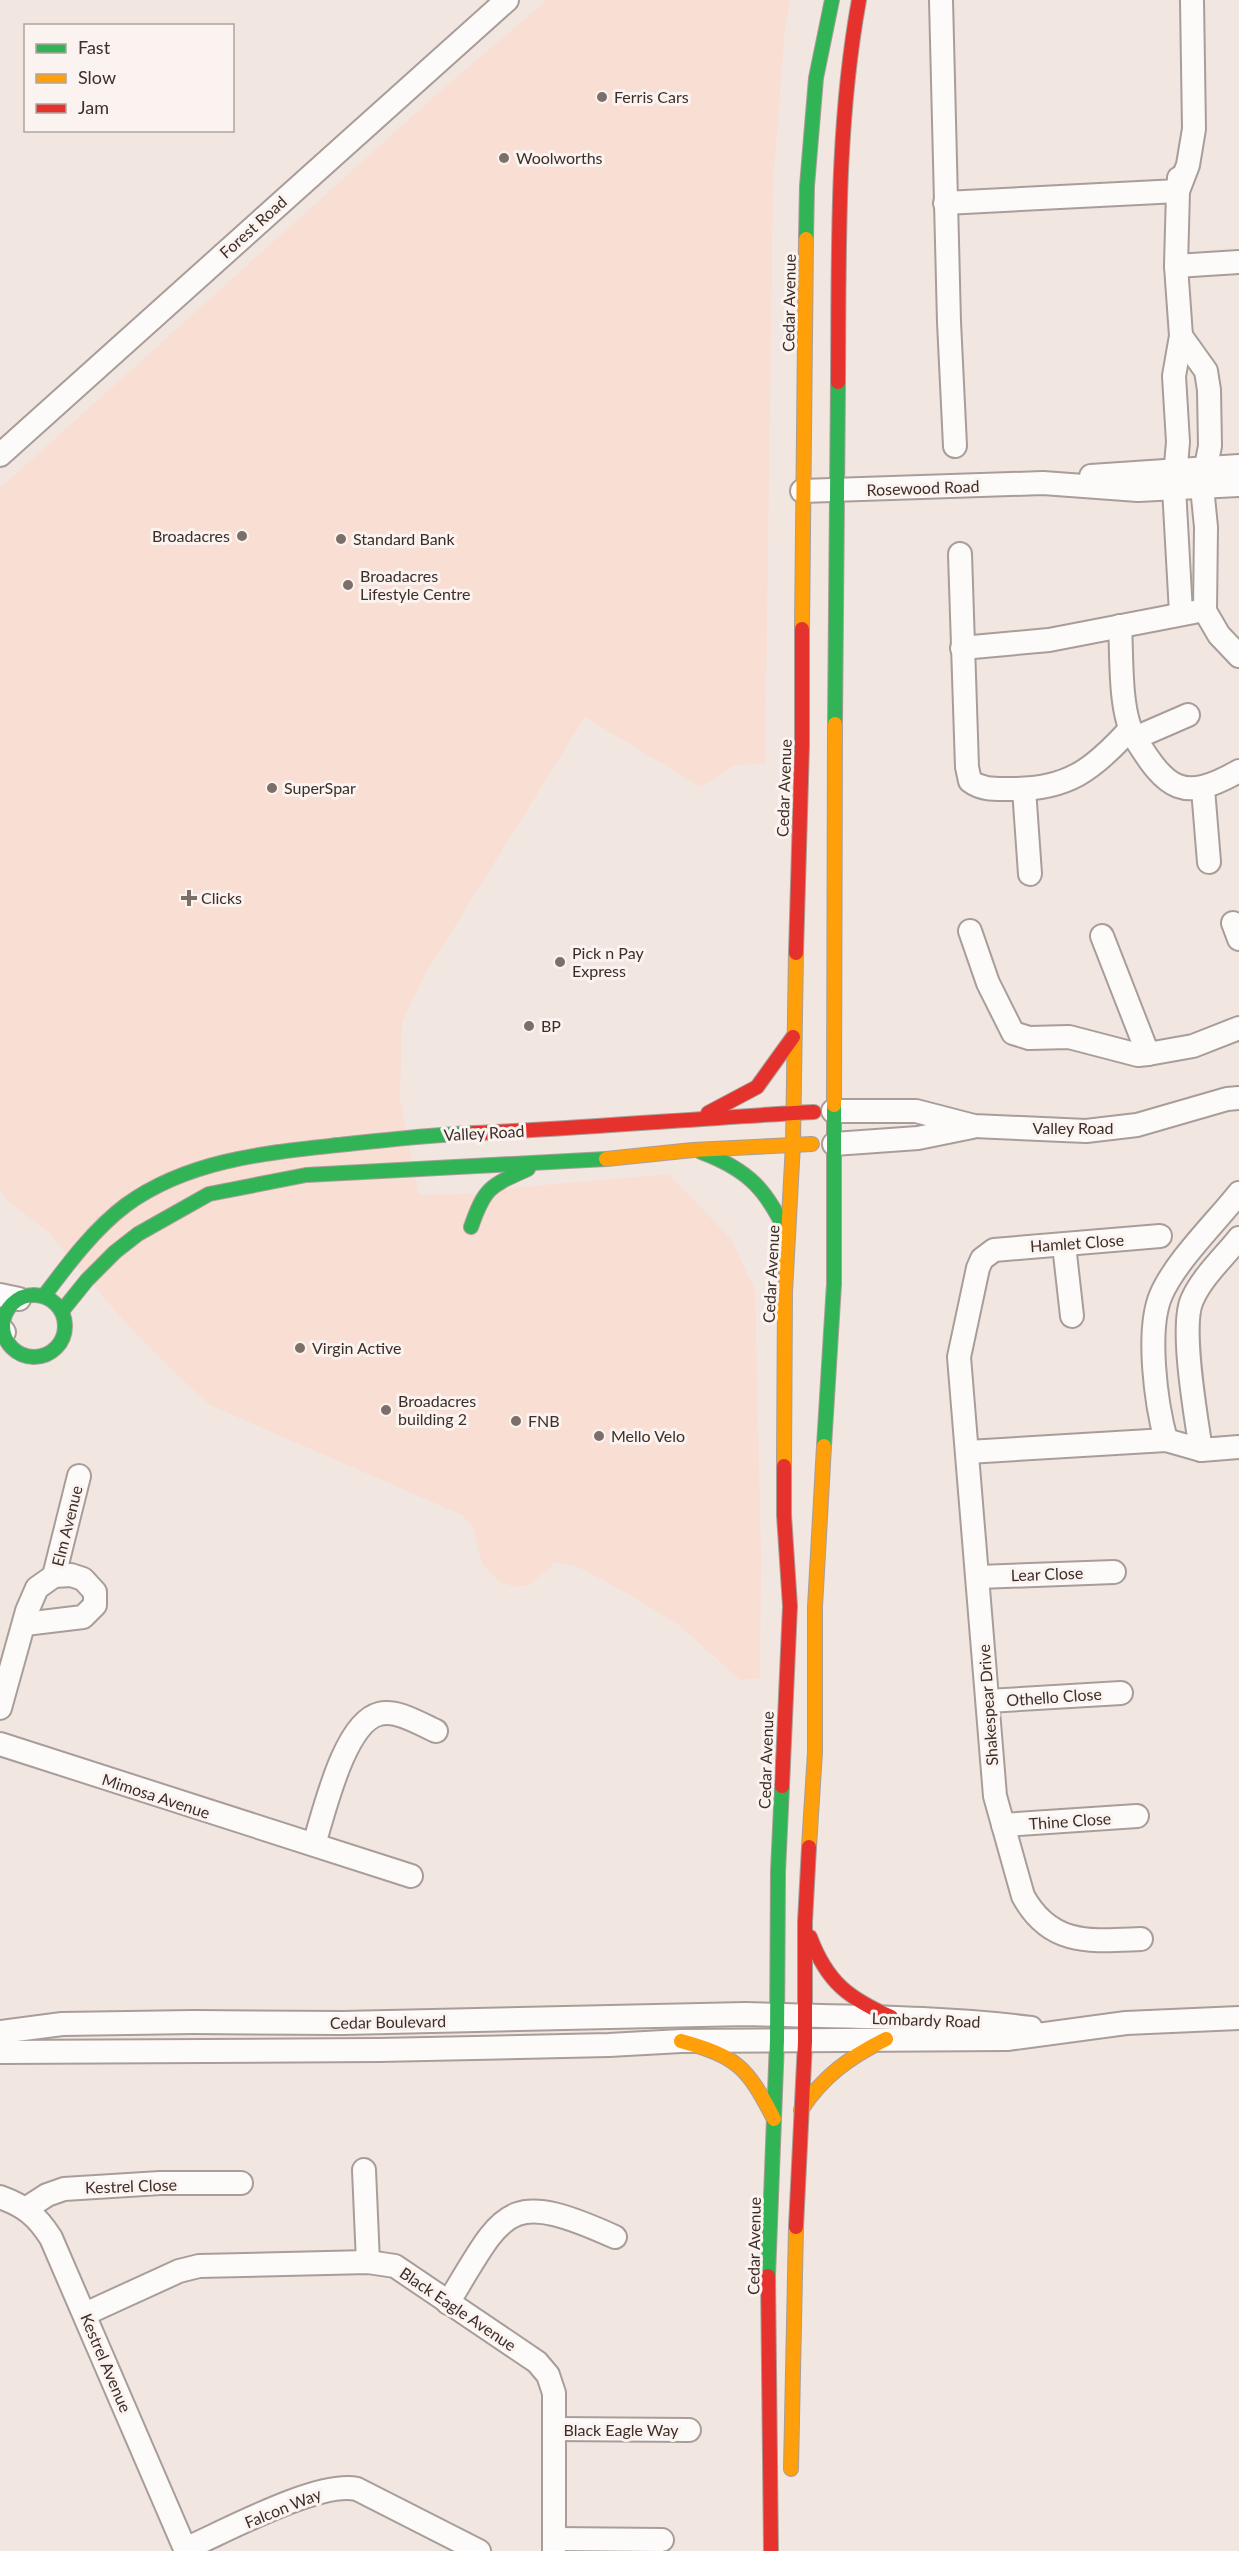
<svg xmlns="http://www.w3.org/2000/svg" width="1239" height="2551" font-family="Lato,sans-serif">
<rect width="100%" height="100%" fill="#f2e6e1"/>
<!-- built -->
<polygon fill="#f8ded3" points="547,0 790,0 785,28 773,184 765,764 735,765 701,787 585,717 427,971 402,1022 400,1099 419,1195 493,1193 510,1188 669,1174 731,1239 755,1290 761,1557 760,1678 740,1680 680,1626 634,1597 580,1568 556,1562 529,1585 515,1587 500,1582 482,1564 473,1527 462,1515 210,1405 174,1372 124,1321 47,1231 6,1200 0,1189 0,488 447,85"/>
<g fill="none" stroke-linecap="round" stroke-linejoin="round">
<defs>
<g id="street">
<polyline points="941,0 949,322 955,446"/>
<polyline points="945,203 1178,191 1179,178"/>
<polyline points="1176,266 1239,262"/>
<polyline points="1181,336 1206,371 1209,390 1210,446 1202,487 1206,527 1205,611 1219,635 1239,656"/>
<polyline points="0,455 507,0"/>
<polyline points="1091,476 1239,466"/>
<polyline points="802,491 1043,483 1138,490 1239,485"/>
<path d="M960,554L967,767L970,781C982,790 995,789 1010,789C1067,790 1093,770 1130,729"/>
<polyline points="1181,613 1174,488 1178,442 1174,376 1181,336 1176,266 1178,191 1188,165 1194,129 1192,0"/>
<path d="M1120,626C1122,656 1119,713 1135,738L1188,715"/>
<polyline points="962,648 1049,640 1194,612"/>
<path d="M1135,738C1167,790 1183,803 1239,771"/>
<polyline points="1024,789 1030,874"/>
<polyline points="1203,789 1209,862"/>
<polyline points="1233,923 1239,939"/>
<polyline points="970,931 988,983 1013,1033 1029,1038 1069,1037 1138,1055 1148,1054"/>
<polyline points="1102,936 1148,1054 1193,1046 1239,1028"/>
<polyline points="833,1111 916,1111 974,1126 1086,1131 1137,1125 1227,1099 1239,1098"/>
<polyline points="834,1144 918,1138 972,1127"/>
<polyline points="1064,1245 1072,1316"/>
<polyline points="0,1295 19,1299"/>
<polyline points="0,1327 4,1332"/>
<path d="M1166,1440C1156,1404 1146,1330 1161,1295C1175,1262 1216,1222 1239,1193"/>
<path d="M1201,1450C1196,1417 1180,1327 1192,1300C1202,1277 1224,1257 1239,1238"/>
<polyline points="968,1452 1166,1440 1201,1450 1239,1447"/>
<polyline points="54,1576 79,1476"/>
<polyline points="979,1577 1114,1572"/>
<polyline points="988,1701 1121,1693"/>
<polyline points="0,1708 27,1611 37,1588 54,1576 71,1575 83,1579 95,1592 95,1605 83,1617 25,1624"/>
<polyline points="0,1744 411,1876"/>
<polyline points="1003,1825 1137,1816"/>
<path d="M314,1844C324,1813 344,1723 379,1714C397,1709 420,1724 436,1731"/>
<path d="M1141,1939C1092,1941 1051,1947 1023,1896L995,1796L959,1357L978,1268L982,1259L994,1250L1160,1236"/>
<path d="M0,2032L62,2024L193,2022L343,2023L746,2014C841,2017 937,2016 1031,2028"/>
<polyline points="0,2052 379,2050 609,2045 681,2041 1007,2039 1126,2023 1239,2018"/>
<polyline points="364,2170 368,2262"/>
<path d="M0,2197C25,2206 37,2216 51,2238L186,2551"/>
<polyline points="27,2208 47,2195 64,2189 160,2183 241,2183"/>
<path d="M448,2303C505,2209 506,2188 615,2237"/>
<polyline points="85,2314 179,2271 199,2266 368,2262 395,2266 537,2362 548,2375 554,2393 554,2551"/>
<polyline points="554,2429 689,2430"/>
<polyline points="555,2539 662,2540"/>
<path d="M185,2549C224,2532 319,2480 357,2489L479,2551"/>
</g>
<g id="fast">
<polyline points="806,239 807,186 816,78 832,0"/>
<polyline points="835,724 838,382"/>
<path d="M701,1152C749,1170 767,1190 788,1236"/>
<path d="M471,1227C485,1187 490,1186 528,1169"/>
<circle cx="34" cy="1326" r="31"/>
<path d="M44,1296C68,1264 94,1229 126,1205C188,1160 265,1153 338,1145C384,1140 429,1135 474,1133"/>
<polyline points="62,1311 87,1280 115,1252 138,1234 209,1194 306,1175 606,1159"/>
<polyline points="824,1446 834,1284 834,1105"/>
<polyline points="768,2276 777,2040 778,1871 782,1786"/>
</g>
<g id="slow">
<polyline points="802,629 806,239"/>
<polyline points="834,1105 835,724"/>
<polyline points="606,1159 693,1150 812,1144"/>
<polyline points="784,1466 785,1292 793,1144 796,953"/>
<polyline points="809,1847 815,1752 815,1607 824,1446"/>
<path d="M681,2041C738,2057 747,2067 774,2119"/>
<path d="M801,2110C823,2076 850,2057 886,2039"/>
<polyline points="791,2469 796,2227"/>
</g>
<g id="jam">
<path d="M838,382C839,254 836,126 859,0"/>
<polyline points="796,953 802,745 802,629"/>
<polyline points="708,1113 757,1087 793,1037"/>
<path d="M474,1133C588,1128 701,1118 814,1112"/>
<polyline points="782,1786 790,1606 784,1515 784,1466"/>
<path d="M810,1937C827,1982 848,1998 891,2017"/>
<polyline points="796,2227 805,2042 805,1922 809,1847"/>
<polyline points="768,2276 771,2551"/>
</g>
</defs>
<!-- street casing -->
<use href="#street" stroke="#a99d99" stroke-width="26"/>
<!-- fast casing -->
<use href="#fast" stroke="#a99d99" stroke-width="16"/>
<!-- slow casing -->
<use href="#slow" stroke="#a99d99" stroke-width="16"/>
<!-- jam casing -->
<use href="#jam" stroke="#a99d99" stroke-width="16"/>
<!-- street -->
<use href="#street" stroke="#fdfbfa" stroke-width="22"/>
<!-- fast -->
<use href="#fast" stroke="#30b455" stroke-width="14"/>
<!-- slow -->
<use href="#slow" stroke="#ff9f0a" stroke-width="14"/>
<!-- jam -->
<use href="#jam" stroke="#e5322d" stroke-width="14"/>
</g>
<!-- markers -->
<g fill="#7c6e69" stroke="#fbf3f0" stroke-width="2">
<circle cx="602" cy="97" r="6"/>
<circle cx="504" cy="158" r="6"/>
<circle cx="242" cy="536" r="6"/>
<circle cx="341" cy="539" r="6"/>
<circle cx="348" cy="585" r="6"/>
<circle cx="272" cy="788" r="6"/>
<path d="M186 889h6v6h6v6h-6v6h-6v-6h-6v-6h6z"/>
<circle cx="560" cy="962" r="6"/>
<circle cx="529" cy="1026" r="6"/>
<circle cx="300" cy="1348" r="6"/>
<circle cx="386" cy="1410" r="6"/>
<circle cx="516" cy="1421" r="6"/>
<circle cx="599" cy="1436" r="6"/>
</g>
<g text-anchor="middle" stroke-width="6" stroke-linejoin="round" paint-order="stroke">
<!-- poi labels -->
<g font-size="16" fill="#3d2e28" stroke="#fbf3f0" text-anchor="start">
<text x="614" y="103">Ferris Cars</text>
<text x="516" y="164">Woolworths</text>
<text x="230" y="542" text-anchor="end">Broadacres</text>
<text x="353" y="545">Standard Bank</text>
<text x="360" y="582">Broadacres<tspan x="360" dy="18">Lifestyle Centre</tspan></text>
<text x="284" y="794">SuperSpar</text>
<text x="201" y="904">Clicks</text>
<text x="572" y="959">Pick n Pay<tspan x="572" dy="18">Express</tspan></text>
<text x="541" y="1032">BP</text>
<text x="312" y="1354">Virgin Active</text>
<text x="398" y="1407">Broadacres<tspan x="398" dy="18">building 2</tspan></text>
<text x="528" y="1427">FNB</text>
<text x="611" y="1442">Mello Velo</text>
</g>
<!-- street labels -->
<g font-size="16" fill="#3d2e28" stroke="#fbf3f0">
<text transform="translate(253 227) rotate(-42)" y="6">Forest Road</text>
<text transform="translate(789 303) rotate(-89)" y="6">Cedar Avenue</text>
<text transform="translate(923 488) rotate(-2)" y="6">Rosewood Road</text>
<text transform="translate(784 788) rotate(-88)" y="6">Cedar Avenue</text>
<text x="1073" y="1134">Valley Road</text>
<text transform="translate(484 1133) rotate(-3)" y="6">Valley Road</text>
<text transform="translate(1077 1243) rotate(-4)" y="6">Hamlet Close</text>
<text transform="translate(771 1274) rotate(-87)" y="6">Cedar Avenue</text>
<text transform="translate(67 1526) rotate(-76)" y="6">Elm Avenue</text>
<text transform="translate(1047 1574) rotate(-2)" y="6">Lear Close</text>
<text transform="translate(1054 1697) rotate(-4)" y="6">Othello Close</text>
<text transform="translate(988 1705) rotate(-94)" y="6">Shakespear Drive</text>
<text transform="translate(766 1760) rotate(-88)" y="6">Cedar Avenue</text>
<text transform="translate(156 1796) rotate(18)" y="6">Mimosa Avenue</text>
<text transform="translate(1070 1821) rotate(-4)" y="6">Thine Close</text>
<text transform="translate(926 2020) rotate(2)" y="6">Lombardy Road</text>
<text transform="translate(388 2022) rotate(-1)" y="6">Cedar Boulevard</text>
<text transform="translate(131 2186) rotate(-2)" y="6">Kestrel Close</text>
<text transform="translate(754 2246) rotate(-89)" y="6">Cedar Avenue</text>
<text transform="translate(458 2309) rotate(34)" y="6">Black Eagle Avenue</text>
<text transform="translate(106 2363) rotate(67)" y="6">Kestrel Avenue</text>
<text x="621" y="2436">Black Eagle Way</text>
<text transform="translate(283 2508) rotate(-22)" y="6">Falcon Way</text>
</g>
</g>
<!-- legend -->
<rect x="24" y="24" width="210" height="108" fill="#fbf3f0" stroke="#afa4a0" stroke-width="1.5"/>
<rect x="36" y="44" width="30" height="9" fill="#30b455" stroke="#afa4a0" stroke-width="1.5"/>
<text x="78" y="54" font-size="18" fill="#3d2e28">Fast</text>
<rect x="36" y="74" width="30" height="9" fill="#ff9f0a" stroke="#afa4a0" stroke-width="1.5"/>
<text x="78" y="84" font-size="18" fill="#3d2e28">Slow</text>
<rect x="36" y="104" width="30" height="9" fill="#e5322d" stroke="#afa4a0" stroke-width="1.5"/>
<text x="78" y="114" font-size="18" fill="#3d2e28">Jam</text>
</svg>
